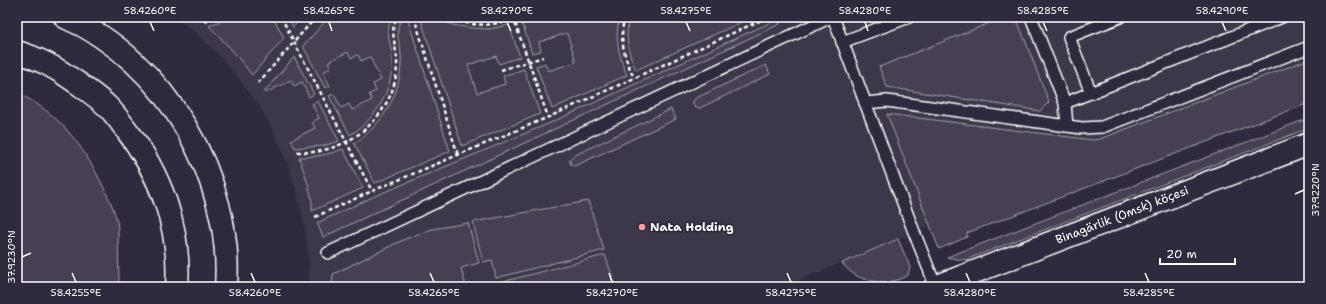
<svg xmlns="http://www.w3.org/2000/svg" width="1326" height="304" font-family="'Shantell Sans',sans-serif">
<rect width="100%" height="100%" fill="#2f2a3d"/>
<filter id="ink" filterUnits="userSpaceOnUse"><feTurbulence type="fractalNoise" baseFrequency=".025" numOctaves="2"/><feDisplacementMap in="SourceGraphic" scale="8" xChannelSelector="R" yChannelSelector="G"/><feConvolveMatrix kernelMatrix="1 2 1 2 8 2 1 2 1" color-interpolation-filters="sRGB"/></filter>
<g filter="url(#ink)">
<!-- built -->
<polygon fill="#3c3749" points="174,17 1309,17 1309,103 967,233 951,233 945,219 783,287 309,287 309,261 305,229 298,196 288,164 275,134 259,106 239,79 218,54 194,31"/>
<!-- green -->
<g fill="#464152" stroke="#a2a0a8">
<polygon points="229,17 273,17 284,38 252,75 231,49 209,26"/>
<polygon points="288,17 303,17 293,27"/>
<path d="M329,17H392C384,35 391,39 392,57C394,88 377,119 350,135L329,96L334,94L341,108L349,104L352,110L372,100L369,94L376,91L373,84L381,80L370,57L361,61L358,55L351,58L348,52L328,62L331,68L323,72L330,86L325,88L303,46Z"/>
<path d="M402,17H407L450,151L375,183L354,143C384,125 403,90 401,55C400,39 393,34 402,17Z"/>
<polygon points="420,17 435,17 453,25 471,28 489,29 509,25 520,57 499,64 496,56 468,65 477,93 505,84 503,76 524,69 540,114 462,146"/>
<path d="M459,17H505C489,21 474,20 459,17Z"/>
<path d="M526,17H620C614,36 619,57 627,75L552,109L536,66L545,63L548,71L576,62L567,33L539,42L541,51L532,53L521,20Z"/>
<path d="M630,17H753L636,70C628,53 624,35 630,17Z"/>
<polygon points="1005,17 1016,17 1049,102 1040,111 887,87 879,67"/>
<polygon points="778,19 780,24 323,237 317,223 375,196 550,123"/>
<polygon points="294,57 314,94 309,97 302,82 294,86 291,80 265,93 264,92"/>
<polygon points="1309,59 1309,103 967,233 967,237 939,249 887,114 1093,140 1100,139"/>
<polygon points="766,65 770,74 700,108 696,108 693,105 693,101 696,98"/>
<path d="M17,93C58,112 81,143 101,182C108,197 116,211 118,228L119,287H17Z"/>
<polygon points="318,101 339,141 323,146 295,148 291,140 315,128 312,122 319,118 312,104"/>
<polygon points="671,109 676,119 577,165 573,166 570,163 570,159 573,156"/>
<polygon points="1309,118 1309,128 968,259 962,260 947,257"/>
<path d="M343,149L363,188L312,211C314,197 303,170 299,157C314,157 328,155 343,149Z"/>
<polygon points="588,201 604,250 496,278 492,260 483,262 473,222"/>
<polygon points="468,223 479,263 461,268 466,287 332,287 333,274 405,239 432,229"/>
<path d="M898,239L910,267L908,275C896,284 873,283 859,277C852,274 847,269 842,263Z"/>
<polygon points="605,255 616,287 492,287 498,285 498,283"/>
</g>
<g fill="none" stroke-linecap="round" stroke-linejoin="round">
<defs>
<g id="service">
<polyline points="833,17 914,232 936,287"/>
<polyline points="1031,17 1065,103 1067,126"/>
<polyline points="842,42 909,17"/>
<polyline points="1091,93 1069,37 1120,17"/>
<polyline points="865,103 887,101 1082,128 1102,127 1309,47"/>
<polyline points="1065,103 1282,17"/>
<polyline points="328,253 831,17"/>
</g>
<polyline id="minor" points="935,287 1309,144"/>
<g id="primary">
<path d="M65,17C165,59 234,180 226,287"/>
<path d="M17,52C39,58 58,69 76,82C87,90 99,98 108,107C114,113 120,121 125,128C161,174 181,229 177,287"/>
</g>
</defs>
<!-- service casing -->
<use href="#service" stroke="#fff" stroke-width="14"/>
<!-- minor casing -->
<use href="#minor" stroke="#fff" stroke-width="25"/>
<!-- primary casing -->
<use href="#primary" stroke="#fff" stroke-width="25"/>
<!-- path -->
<g stroke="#fff" stroke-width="2.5" stroke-dasharray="4 3" stroke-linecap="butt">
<polyline points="281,17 372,191"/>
<polyline points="414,17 458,155"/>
<path d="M445,17C468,26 494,28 516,17"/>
<polyline points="513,17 548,117"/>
<path d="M625,17C618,38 625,59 634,78"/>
<polyline points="204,22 215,17"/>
<polyline points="501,70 543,57"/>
<polyline points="258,83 316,17"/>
<path d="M297,152C306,152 315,153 324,150C363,141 396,106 397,65C398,48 388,32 397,17"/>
<polyline points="315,217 372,191 551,116 768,17"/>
</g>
<!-- service -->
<use href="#service" stroke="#2f2a3d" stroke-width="11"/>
<!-- minor -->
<use href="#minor" stroke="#2f2a3d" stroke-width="22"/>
<!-- primary -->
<use href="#primary" stroke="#2f2a3d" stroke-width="22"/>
</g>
</g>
<!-- ticks -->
<path fill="none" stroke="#fff" stroke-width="1.5" d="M150,22L154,31M329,22L332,31M507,22L511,31M686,22L690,31M865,22L868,31M1043,22L1047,31M1222,22L1226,31M1295,194L1304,190M22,257L31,253M72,273L76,282M251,273L255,282M430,273L434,282M609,273L612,282M787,273L791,282M966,273L970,282M1145,273L1149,282"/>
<!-- markers -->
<circle fill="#ff9aa2" stroke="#2f2a3d" stroke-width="1.5" cx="642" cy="227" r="4"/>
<g text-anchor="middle" stroke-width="3.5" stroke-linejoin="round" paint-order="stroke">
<!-- street labels -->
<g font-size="12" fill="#fff" stroke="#2f2a3d">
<text transform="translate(1122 215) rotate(-21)" y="4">Binagärlik (Omsk) köçesi</text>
</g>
<!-- poi labels -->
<g font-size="12" font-weight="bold" fill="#fff" stroke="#2f2a3d" text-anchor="start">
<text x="650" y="231">Nata Holding</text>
</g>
</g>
<!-- margin -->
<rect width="1326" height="304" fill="none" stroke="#2f2a3d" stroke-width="44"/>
<!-- scale -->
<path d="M1160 258v6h75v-6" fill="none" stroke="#ffffff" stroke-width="2"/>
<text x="1166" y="258" font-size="12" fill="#ffffff" stroke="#2f2a3d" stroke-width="3" paint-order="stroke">20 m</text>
<rect x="22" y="22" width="1282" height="260" fill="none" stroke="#fff" stroke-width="1.5"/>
<g font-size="10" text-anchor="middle" fill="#fff">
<text x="150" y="14">58.4260°E</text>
<text x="329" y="14">58.4265°E</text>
<text x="507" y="14">58.4270°E</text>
<text x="686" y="14">58.4275°E</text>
<text x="865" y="14">58.4280°E</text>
<text x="1043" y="14">58.4285°E</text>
<text x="1222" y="14">58.4290°E</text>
<text transform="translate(1315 190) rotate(-90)" y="4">37.9220°N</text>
<text transform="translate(11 257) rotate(-90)" y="4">37.9230°N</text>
<text x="76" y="296">58.4255°E</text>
<text x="255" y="296">58.4260°E</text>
<text x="434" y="296">58.4265°E</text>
<text x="612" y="296">58.4270°E</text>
<text x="791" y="296">58.4275°E</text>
<text x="970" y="296">58.4280°E</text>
<text x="1149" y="296">58.4285°E</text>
</g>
</svg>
